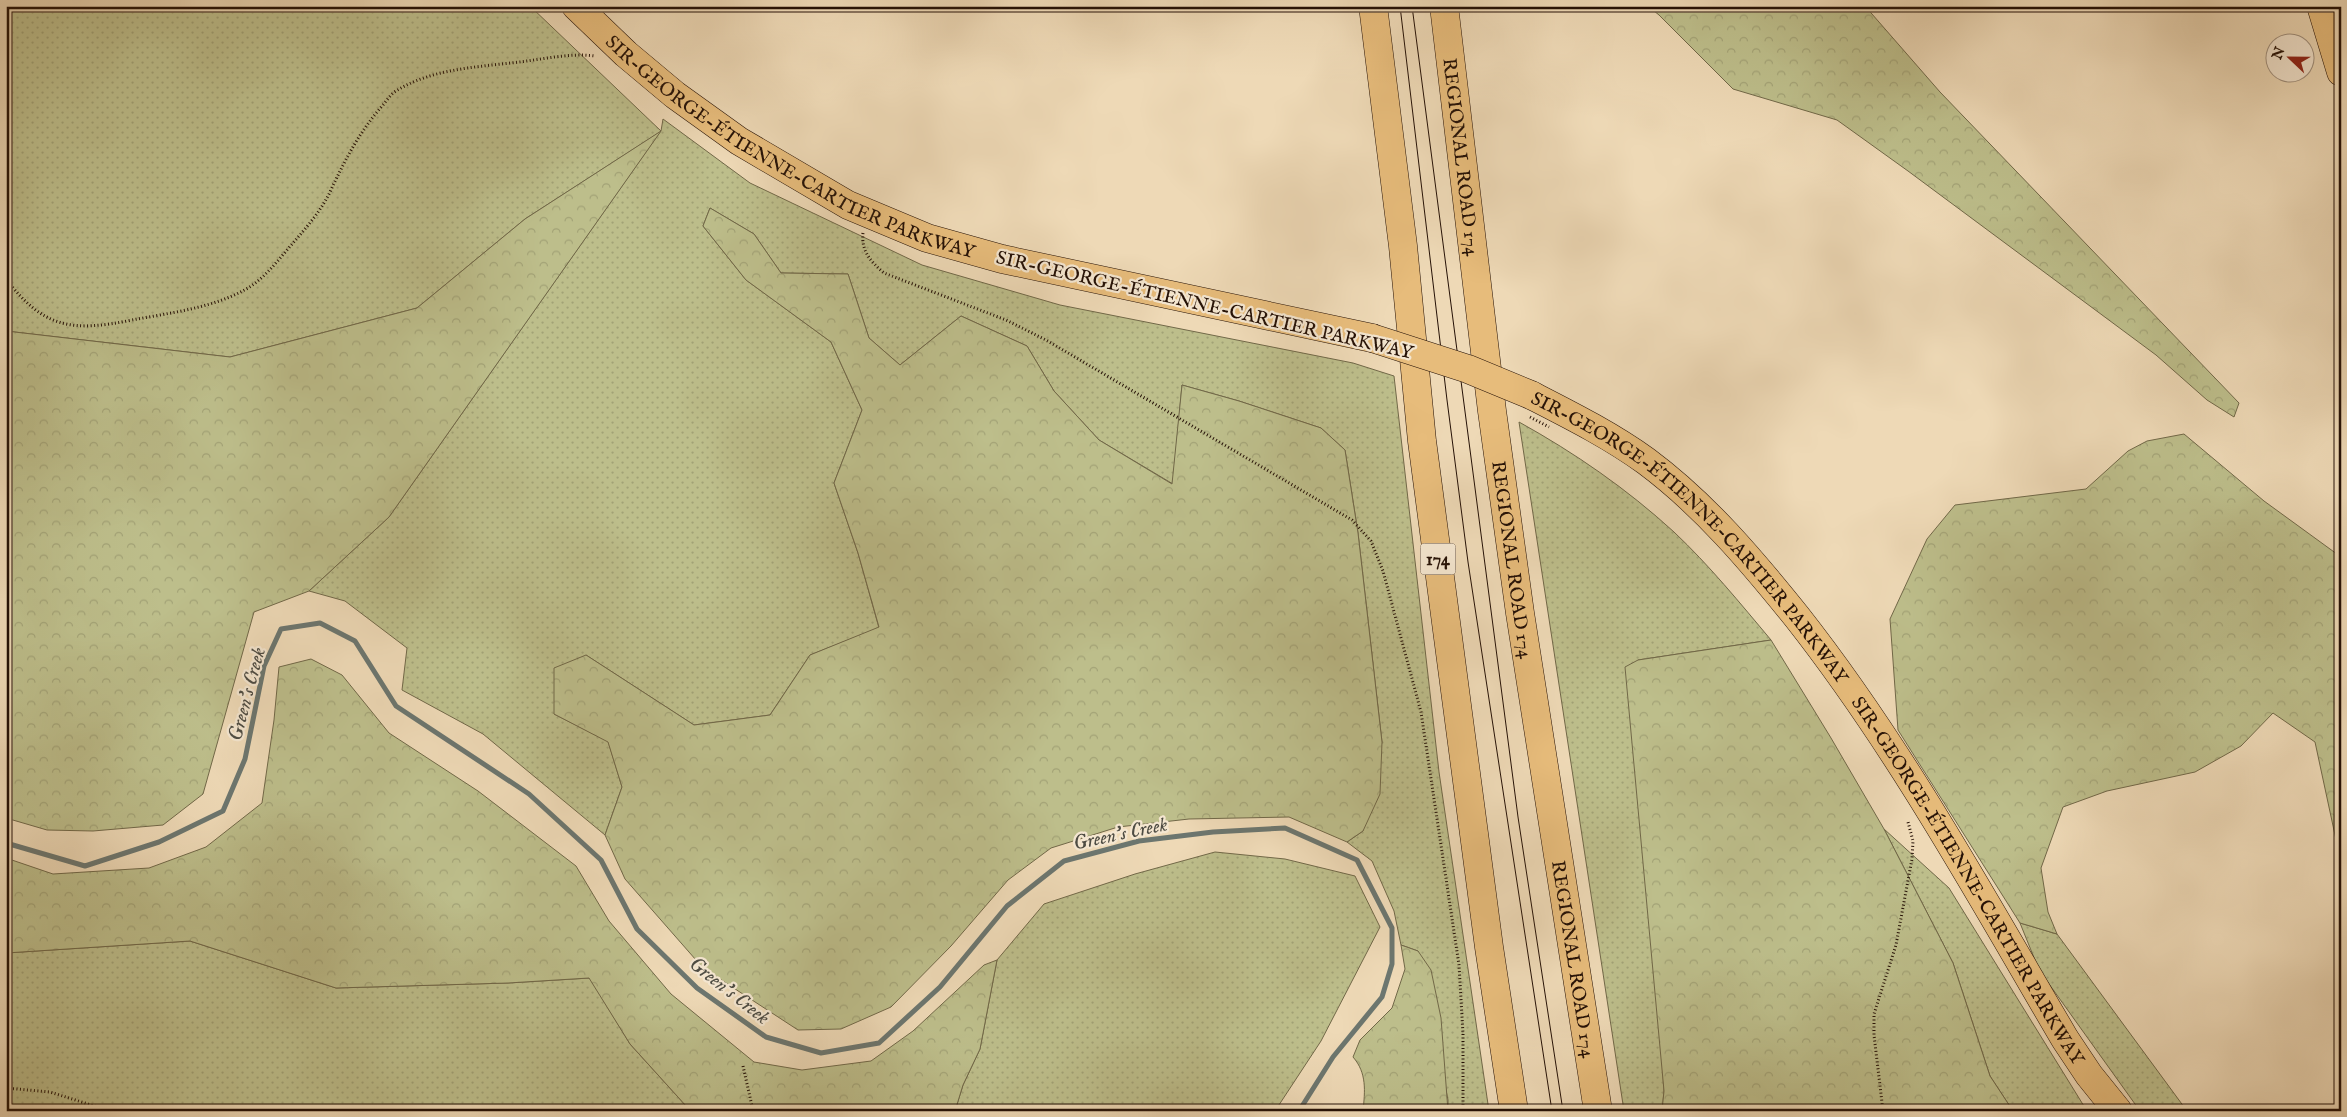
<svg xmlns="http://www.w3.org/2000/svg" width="2347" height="1117" font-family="'IM FELL English',serif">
<defs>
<pattern id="grass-dots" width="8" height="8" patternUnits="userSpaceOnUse" patternTransform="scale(1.25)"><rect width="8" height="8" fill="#bdbe8b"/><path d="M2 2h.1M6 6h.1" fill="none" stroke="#a2a276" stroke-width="1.8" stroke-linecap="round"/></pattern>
<pattern id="forest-crowns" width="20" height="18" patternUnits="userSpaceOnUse" patternTransform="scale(1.25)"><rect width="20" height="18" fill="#bdbe8b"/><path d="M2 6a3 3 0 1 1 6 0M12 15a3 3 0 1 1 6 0" fill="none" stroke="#a2a276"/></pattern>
</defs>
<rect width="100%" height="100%" fill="#eed9b6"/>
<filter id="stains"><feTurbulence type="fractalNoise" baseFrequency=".004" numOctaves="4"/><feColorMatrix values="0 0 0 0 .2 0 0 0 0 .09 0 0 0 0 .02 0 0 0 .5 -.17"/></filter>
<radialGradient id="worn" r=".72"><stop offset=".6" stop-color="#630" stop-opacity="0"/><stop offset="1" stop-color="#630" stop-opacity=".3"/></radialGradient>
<!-- grass -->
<g fill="url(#grass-dots)" stroke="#716848">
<polygon points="6,6 530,6 661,131 663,119 750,183 922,265 1060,305 1353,363 1394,376 1439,772 1489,1111 1448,1111 1448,1100 1418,951 1401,945 1394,911 1372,861 1347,842 1363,831 1382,742 1358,533 1345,450 1321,428 1239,401 1182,385 1173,484 1099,440 1054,391 1027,346 961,316 900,365 869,338 848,274 781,273 754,234 710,208 703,226 746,280 831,342 862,410 834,483 858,553 879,628 810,655 770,715 694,725 586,655 554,714 608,741 622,787 605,835 483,734 402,690 407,648 345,601 309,591 389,517 660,132 525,219 417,308 230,357 6,331"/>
<path d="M1519,422C1575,453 1627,489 1674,532C1709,565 1740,603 1771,640L1638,660L1664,1091L1662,1111H1624Z"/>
<polygon points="1884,829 1949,888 2087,1111 2013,1111 1990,1076 1953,963"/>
<polygon points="1215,852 1285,859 1355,876 1380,927 1321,1041 1275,1111 955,1111 963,1085 980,1049 997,960 1044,904 1135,874"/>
<polygon points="2020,923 2057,934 2187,1111 2140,1111 2039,970"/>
<polygon points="190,941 336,988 508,983 590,978 630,1044 687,1107 698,1111 6,1111 6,953"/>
</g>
<!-- forest -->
<g fill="url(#forest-crowns)" stroke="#716848">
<polygon points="1648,6 1865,6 1940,92 2239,403 2234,417 2207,400 2156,355 1908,171 1837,120 1733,89 1659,15"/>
<polygon points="661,131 389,517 309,591 254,612 203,794 163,825 93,831 47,830 6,818 6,331 230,357 417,308 525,219"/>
<polygon points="710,208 754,234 781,273 848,274 869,338 900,365 961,316 1027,346 1054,391 1099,440 1172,484 1182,385 1239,401 1321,428 1345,450 1358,533 1382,742 1380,794 1363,831 1347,842 1289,817 1189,819 1118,827 1051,848 1008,880 951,946 891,1007 841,1029 798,1030 703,968 625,879 605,835 622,787 608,742 554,714 554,668 586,655 694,725 770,715 810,655 879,627 858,553 834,483 862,410 831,342 746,280 703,226"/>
<polygon points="2184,434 2264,501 2341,557 2341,863 2315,742 2273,713 2241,746 2195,772 2107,791 2063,807 2041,868 2048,912 2057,934 2020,923 1898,730 1890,619 1927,539 1955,505 2086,489 2128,451 2147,441"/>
<polygon points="1771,640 1831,738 1884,829 1953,963 1990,1076 2013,1111 1662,1111 1664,1091 1625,667 1638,660"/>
<polygon points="311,659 342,675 389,733 478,791 576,866 609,921 671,994 754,1062 802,1070 871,1061 913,1031 984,965 997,960 980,1049 963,1085 955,1111 698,1111 687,1107 630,1044 589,978 508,983 336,988 190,941 6,953 6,858 53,874 149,868 206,847 262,803 274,720 279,667"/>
<path d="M1401,945L1418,951L1431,970L1441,1018L1448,1111H1363C1365,1091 1367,1073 1353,1057L1360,1040L1392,1008L1405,969Z"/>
</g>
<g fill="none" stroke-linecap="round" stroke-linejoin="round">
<!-- stream -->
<polyline stroke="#6c766f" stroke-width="5" points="6,843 85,866 159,842 223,811 245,759 264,666 281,629 320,623 355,641 396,706 529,794 601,860 637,929 697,988 766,1037 821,1053 879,1043 940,987 1007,906 1064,861 1139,841 1213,832 1285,828 1357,860 1392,928 1392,964 1382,997 1333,1057 1299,1111"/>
<defs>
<g id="primary">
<path id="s1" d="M576,6L626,54L675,95L739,141L848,205L927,238L1002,259L1372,338"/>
<polyline points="2321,6 2341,72"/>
<path id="s2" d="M1531,395C1570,415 1610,435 1646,461C1704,504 1752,561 1797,617C1900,748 1981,896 2065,1039L2089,1075L2118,1111"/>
</g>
<g id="highway">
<polyline points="1373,6 1403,246 1422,441 1489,947 1514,1111"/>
<path id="s3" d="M1444,6L1492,411L1520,613L1598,1111"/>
</g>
</defs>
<!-- primary casing -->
<use href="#primary" stroke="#251106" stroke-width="29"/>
<!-- highway casing -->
<use href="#highway" stroke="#251106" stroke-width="29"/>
<!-- path -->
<g stroke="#251106" stroke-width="3" stroke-dasharray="1 2.5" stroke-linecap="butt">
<path d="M863,233C861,251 871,262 884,273L1006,320L1046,340L1352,520L1371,541L1383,571L1421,712L1459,965L1463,1034V1111"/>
<path d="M6,279C44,329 73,332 132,320C169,313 214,308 248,288C266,277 279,259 293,243C306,228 320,212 329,194C344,162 359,132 383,105C387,100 391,94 396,91C434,67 484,67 527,61C549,58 573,53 595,56"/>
<polyline points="743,1066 752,1106 750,1111"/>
<polyline points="6,1088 50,1092 110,1111"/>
<polyline points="1883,1111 1874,1035 1874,1014 1896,945 1912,859 1913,841 1908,822"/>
</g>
<!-- primary -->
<use href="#primary" stroke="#e7bc7b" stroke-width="28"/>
<!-- highway -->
<use href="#highway" stroke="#e7bc7b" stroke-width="28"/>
<!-- tram -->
<g stroke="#251106" stroke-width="1">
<polyline points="1400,6 1447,400 1468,562 1552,1111"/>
<polyline points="1412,6 1518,817 1563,1111"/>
</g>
<defs>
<polyline id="primary-bridge" points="1372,338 1468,369 1531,395"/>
</defs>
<!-- primary-bridge casing -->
<use href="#primary-bridge" stroke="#251106" stroke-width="29" stroke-linecap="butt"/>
<!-- path-bridge -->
<polyline stroke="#251106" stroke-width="3" stroke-dasharray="1 2.5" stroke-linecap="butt" points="1530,417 1549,427"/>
<!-- primary-bridge -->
<use href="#primary-bridge" stroke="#e7bc7b" stroke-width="28"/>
</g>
<g text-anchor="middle" stroke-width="4.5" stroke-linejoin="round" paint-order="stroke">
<!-- shield labels -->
<rect fill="#f4e6d0" stroke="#635143" stroke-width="1" x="1420.5" y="543.5" width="35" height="31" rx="4"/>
<g font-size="18" font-weight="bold" fill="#251106">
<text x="1438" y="565">174</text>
</g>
<!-- street labels -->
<g font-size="19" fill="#251106" stroke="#f4e6d0">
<text dy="7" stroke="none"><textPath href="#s1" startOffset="260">SIR-GEORGE-ÉTIENNE-CARTIER PARKWAY</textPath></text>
<text dy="7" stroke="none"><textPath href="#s3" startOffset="152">REGIONAL ROAD 174</textPath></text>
<text transform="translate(1205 304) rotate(13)" y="7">SIR-GEORGE-ÉTIENNE-CARTIER PARKWAY</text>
<text dy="7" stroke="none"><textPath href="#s2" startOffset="216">SIR-GEORGE-ÉTIENNE-CARTIER PARKWAY</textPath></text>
<text dy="7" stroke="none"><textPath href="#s3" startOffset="558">REGIONAL ROAD 174</textPath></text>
<text dy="7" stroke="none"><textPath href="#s2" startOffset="665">SIR-GEORGE-ÉTIENNE-CARTIER PARKWAY</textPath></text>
<text dy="7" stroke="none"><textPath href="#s3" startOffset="962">REGIONAL ROAD 174</textPath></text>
</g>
<!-- water labels -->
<g font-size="20" font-style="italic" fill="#4e4c43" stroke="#f4e6d0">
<text transform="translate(246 694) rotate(-75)" y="7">Green's Creek</text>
<text transform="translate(1120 833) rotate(-12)" y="7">Green's Creek</text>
<text transform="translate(730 990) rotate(38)" y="7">Green's Creek</text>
</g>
</g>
<!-- margin -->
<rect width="2347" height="1117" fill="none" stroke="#eed9b6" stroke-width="25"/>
<rect x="8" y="8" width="2332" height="1102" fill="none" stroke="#251106" stroke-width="2.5"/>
<rect x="12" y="12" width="2322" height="1092" fill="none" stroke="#251106"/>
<!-- north arrow -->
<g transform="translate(2290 58) rotate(292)"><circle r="24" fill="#f4e6d0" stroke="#a1917f"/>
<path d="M0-4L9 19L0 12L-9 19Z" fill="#8f2418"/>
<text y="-8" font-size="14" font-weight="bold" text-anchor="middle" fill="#251106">N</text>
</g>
<rect width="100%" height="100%" filter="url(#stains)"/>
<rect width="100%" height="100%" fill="url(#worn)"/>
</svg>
